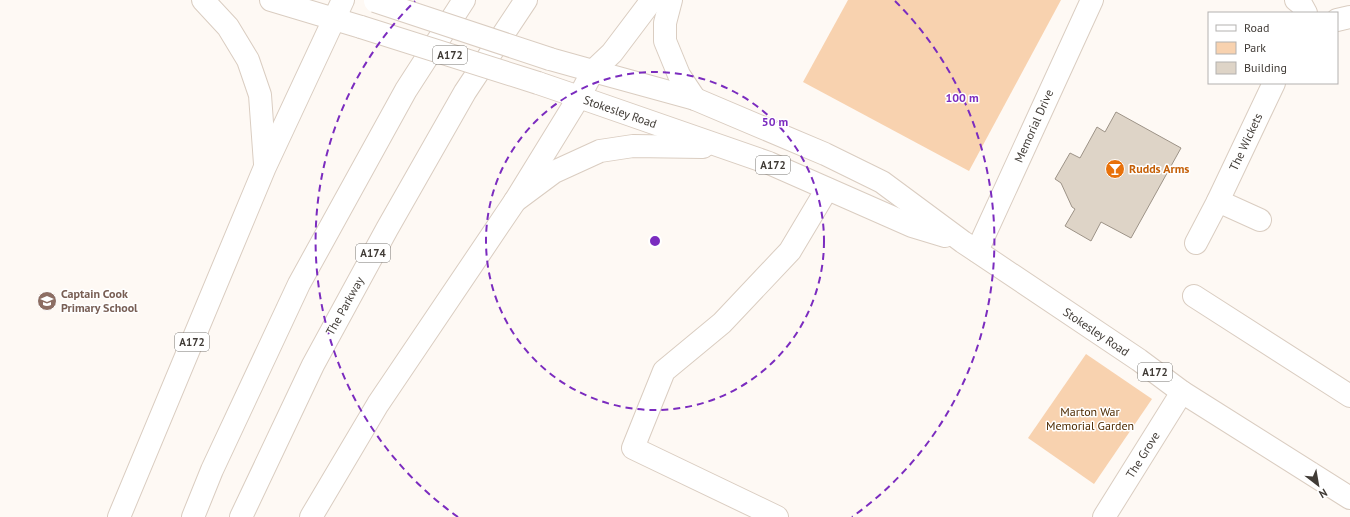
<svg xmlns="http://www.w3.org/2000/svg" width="1350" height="517" font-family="'PT Sans',sans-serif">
<rect width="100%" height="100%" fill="#fef9f4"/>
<!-- green -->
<g fill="#f8d2af">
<polygon points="848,0 1061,0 969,171 803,82"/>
<polygon points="1086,354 1152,399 1094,484 1028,438"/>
</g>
<!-- building -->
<polygon fill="#ded4c7" stroke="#9d9387" points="1116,112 1181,148 1131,238 1101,222 1091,241 1065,226 1075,209 1072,207 1061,183 1055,179 1070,153 1080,158 1097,127 1105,132"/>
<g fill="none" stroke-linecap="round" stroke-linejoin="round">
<defs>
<g id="minor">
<polyline points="1296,0 1301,4 1306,13"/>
<polyline points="1337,20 1350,17"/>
<polyline points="1218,201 1260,220"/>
<polyline points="1196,243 1218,201 1274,83"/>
<polyline points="977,251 1092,0"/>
<polyline points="1194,296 1350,396"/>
<polyline points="777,517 633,448 664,371 722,323 790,251 827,189"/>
<polyline points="1104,517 1182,392"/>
</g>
<g id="major">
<polyline points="671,0 665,23 665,41 679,75 695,99"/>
<polyline points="593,71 695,99 825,154 882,182 963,242 1139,360 1182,392 1350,498"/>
<polyline points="579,97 769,163 912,226 945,236"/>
<polyline points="515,201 554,172 600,151 633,146 703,147"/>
</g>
<g id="highway">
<polyline points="203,0 228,27 248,60 260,95 265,164"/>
<polyline points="271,0 361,27"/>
<polyline points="550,59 593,71"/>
<polyline points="538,83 579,97"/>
<polyline points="119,517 265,167 343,0"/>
<polyline points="193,517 212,470 299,284 406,90 464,0"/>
<polyline points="241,517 313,365 387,229 465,92 526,0"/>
<polyline points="311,517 378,404 515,201 579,97 593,71 612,53 652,0"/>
</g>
</defs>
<!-- minor casing -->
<use href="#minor" stroke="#dacdc1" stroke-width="24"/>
<!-- major casing -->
<use href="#major" stroke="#dacdc1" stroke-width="24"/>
<!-- highway casing -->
<use href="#highway" stroke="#dacdc1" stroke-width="24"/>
<!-- minor -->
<use href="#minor" stroke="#fff" stroke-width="22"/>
<!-- major -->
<use href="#major" stroke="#fff" stroke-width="22"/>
<!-- highway -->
<use href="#highway" stroke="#fff" stroke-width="22"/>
<defs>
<g id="highway-bridge">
<polyline points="375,1 550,59"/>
<polyline points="361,27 538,83"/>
</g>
</defs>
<!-- highway-bridge casing -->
<use href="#highway-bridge" stroke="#dacdc1" stroke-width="24" stroke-linecap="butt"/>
<!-- highway-bridge -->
<use href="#highway-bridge" stroke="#fff" stroke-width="22"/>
</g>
<!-- distance rings -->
<g fill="none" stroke="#7b2cbf" stroke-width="2" stroke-dasharray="7 5">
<circle cx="655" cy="241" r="169"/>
<path d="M458 517A339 339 0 0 1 415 1M895 1A339 339 0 0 1 852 517"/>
</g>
<!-- icons -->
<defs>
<symbol id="bar-disc" viewBox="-11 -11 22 22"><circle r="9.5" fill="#e8710a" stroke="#fff"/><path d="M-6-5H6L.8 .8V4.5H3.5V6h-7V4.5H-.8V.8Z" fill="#fff"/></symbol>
<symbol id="school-disc" viewBox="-11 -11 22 22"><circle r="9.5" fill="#8d6e63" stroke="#fff"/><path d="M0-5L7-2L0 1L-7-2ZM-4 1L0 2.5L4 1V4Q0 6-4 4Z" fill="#fff"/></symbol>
</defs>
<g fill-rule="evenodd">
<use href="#bar-disc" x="1104" y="158" width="22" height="22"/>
<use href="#school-disc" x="36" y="290" width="22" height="22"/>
</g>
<g text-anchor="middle" stroke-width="3" stroke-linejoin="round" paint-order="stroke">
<!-- shield labels -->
<g fill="#fff" stroke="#797672" stroke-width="1">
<rect x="433" y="46" width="34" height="18" rx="3"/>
<rect x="756" y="156" width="34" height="18" rx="3"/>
<rect x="356" y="244" width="34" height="18" rx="3"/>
<rect x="175" y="333" width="34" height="18" rx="3"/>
<rect x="1138" y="363" width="34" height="18" rx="3"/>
</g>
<g font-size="11" font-weight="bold" fill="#403b36">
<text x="450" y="59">A172</text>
<text x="773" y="169">A172</text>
<text x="373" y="257">A174</text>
<text x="192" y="346">A172</text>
<text x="1155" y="376">A172</text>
</g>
<!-- street labels -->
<g font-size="12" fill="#403b36" stroke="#fff">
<text transform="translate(620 112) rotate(19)" y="4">Stokesley Road</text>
<text transform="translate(1034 126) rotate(-66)" y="4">Memorial Drive</text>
<text transform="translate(1246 142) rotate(-65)" y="4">The Wickets</text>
<text transform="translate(345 306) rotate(-61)" y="4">The Parkway</text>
<text transform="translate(1096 332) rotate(34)" y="4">Stokesley Road</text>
<text transform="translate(1143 455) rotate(-58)" y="4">The Grove</text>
</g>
<!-- food labels -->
<g font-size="12" font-weight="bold" fill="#c56008" stroke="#fff" text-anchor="start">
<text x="1129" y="173">Rudds Arms</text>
</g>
<!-- education labels -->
<g font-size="12" font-weight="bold" fill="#785e54" stroke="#fff" text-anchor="start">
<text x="61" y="298">Captain Cook<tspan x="61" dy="14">Primary School</tspan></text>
</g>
<!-- park labels -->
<g font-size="12" fill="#4d2a00" stroke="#fff">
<text x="1090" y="416">Marton War<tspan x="1090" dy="14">Memorial Garden</tspan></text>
</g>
</g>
<circle cx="655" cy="241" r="6" fill="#7b2cbf" stroke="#fff" stroke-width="2"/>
<g font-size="12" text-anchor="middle" font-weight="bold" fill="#7b2cbf" stroke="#fff" stroke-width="3" stroke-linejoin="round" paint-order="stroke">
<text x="962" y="102">100 m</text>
<text x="775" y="126">50 m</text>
</g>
<!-- legend -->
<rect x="1208" y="12" width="130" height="72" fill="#ffffff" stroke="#b3b1af"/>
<rect x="1216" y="25" width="20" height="6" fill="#ffffff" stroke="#b3b1af"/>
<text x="1244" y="32" font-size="12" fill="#403b36">Road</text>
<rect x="1216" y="42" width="20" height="12" fill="#f8d2af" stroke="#b3b1af"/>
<text x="1244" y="52" font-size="12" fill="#403b36">Park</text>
<rect x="1216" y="62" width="20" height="12" fill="#ded4c7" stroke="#b3b1af"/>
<text x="1244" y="72" font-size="12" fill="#403b36">Building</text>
<!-- north arrow -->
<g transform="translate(1318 485) rotate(149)" stroke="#ffffff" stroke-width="3" paint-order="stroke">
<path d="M0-3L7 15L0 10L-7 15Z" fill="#403b36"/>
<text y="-6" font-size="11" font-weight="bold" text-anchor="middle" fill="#403b36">N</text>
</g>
</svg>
